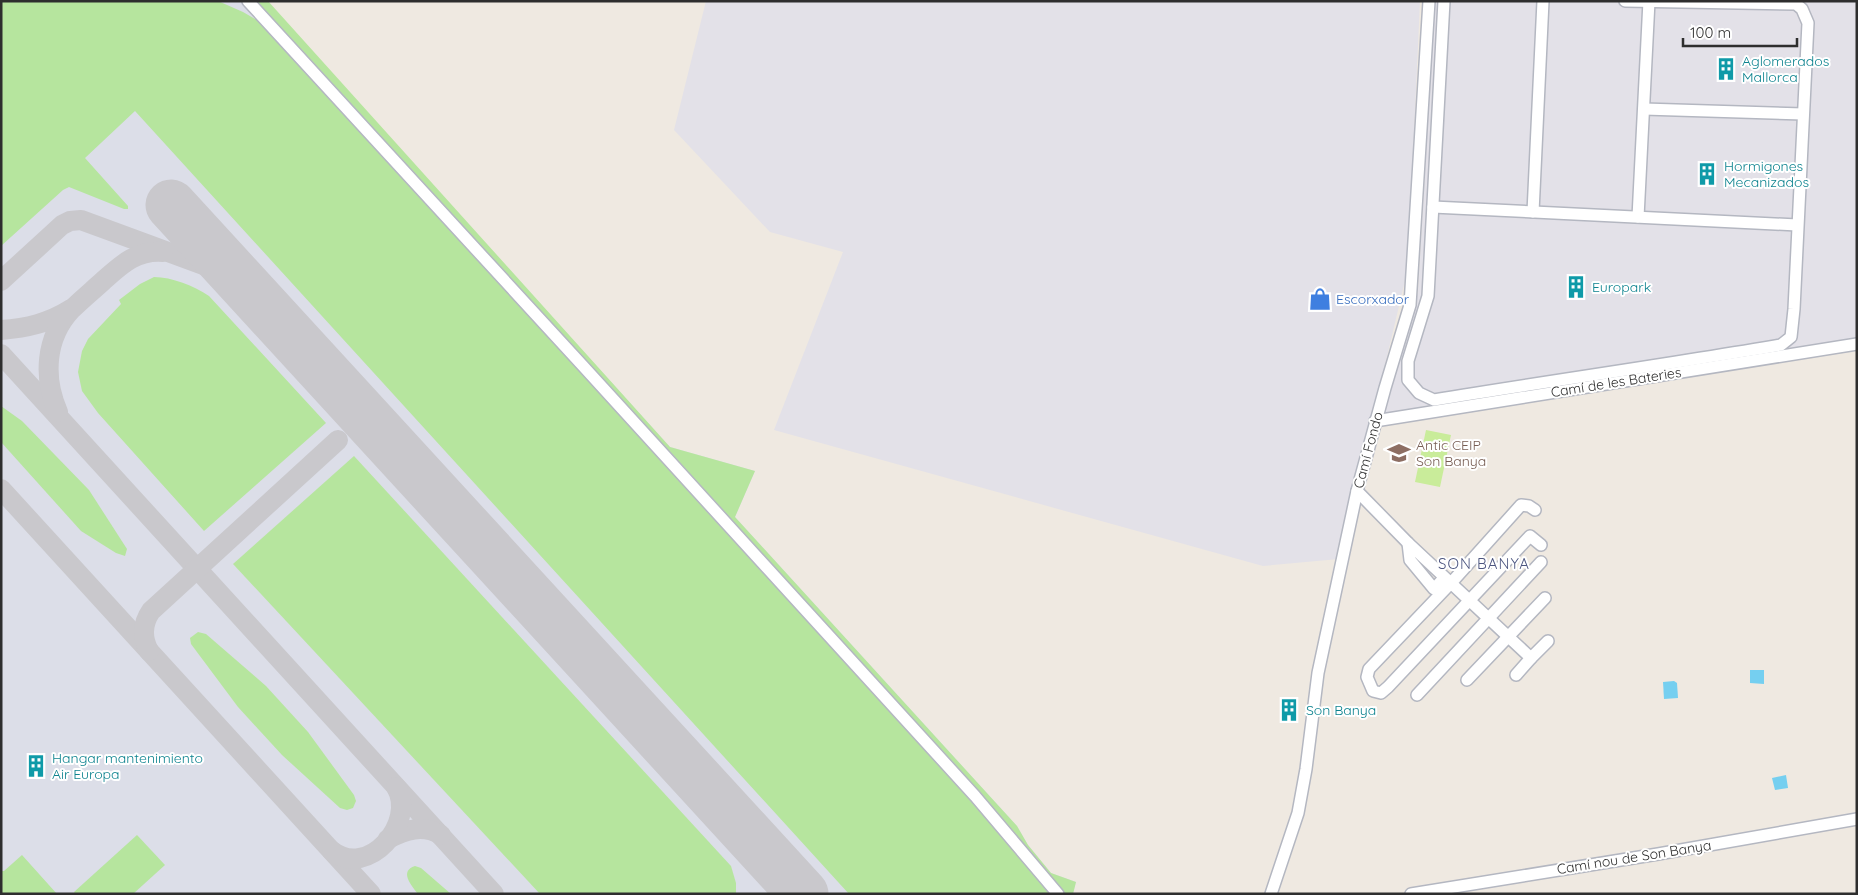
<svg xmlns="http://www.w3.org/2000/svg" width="1858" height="895" font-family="Quicksand,sans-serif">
<rect width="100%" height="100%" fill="#efe9e1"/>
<!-- industrial -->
<g fill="#e3e1e8">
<polygon points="706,1 1420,1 1408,268 1339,559 1263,566 774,430 843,252 770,232 674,130"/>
<polygon points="1435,1 1857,1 1857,342 1382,416 1418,292"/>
</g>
<!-- airport -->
<polygon fill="#dcdee8" points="1,1 267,1 364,110 670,447 755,471 735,517 1017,826 1028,845 1051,873 1076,882 1073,894 1,894"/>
<!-- green -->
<g fill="#b6e59e">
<polygon points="1,1 218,1 243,12 262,23 976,805 1051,894 849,894 135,111 85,158 128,206 128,209 124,209 69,187 63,190 1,246"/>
<polygon points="255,1 268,1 670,447 755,471 735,517 1017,826 1028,845 1051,873 1076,882 1073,894 1066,894 1048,875 968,779"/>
<path d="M154,277C172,277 194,286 209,296L326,423L204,531L98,413L82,391L78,372L82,351L88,339L121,304L119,300L140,284Z"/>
<polygon points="1,406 22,421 89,490 127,549 125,556 116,553 81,531 1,442"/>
<polygon points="354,456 731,866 736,883 736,894 540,894 233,564"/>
<polygon points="198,632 206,634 266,686 308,732 354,795 356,801 353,808 347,810 340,808 282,755 238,707 191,644 190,638"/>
<polygon points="137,835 165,865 133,894 75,894 74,892"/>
<polygon points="22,855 57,894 1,894 1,871 4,871"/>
<path d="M415,866L421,868L451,894H418C411,885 399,871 415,866Z"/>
</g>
<!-- pitch -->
<polygon fill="#c9ec9a" points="1426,430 1451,435 1440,487 1415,482"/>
<!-- water -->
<g fill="#75cff0">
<polygon points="1750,670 1764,670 1764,684 1750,683"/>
<polygon points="1674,681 1677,683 1678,698 1664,699 1663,682"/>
<polygon points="1786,775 1788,788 1775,790 1772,778"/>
</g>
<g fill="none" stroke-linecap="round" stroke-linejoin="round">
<!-- taxiway -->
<g stroke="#c9c8cc" stroke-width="20">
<polyline points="1,281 62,225 70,221 81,220 228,274 242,283"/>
<path d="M1,330C27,328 49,323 71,309"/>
<polyline points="1,354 494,894"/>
<path d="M58,412C43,378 45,338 71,310C81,300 92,291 103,281C121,265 136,250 163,252"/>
<polyline points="1,489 371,894"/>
<path d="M149,651C142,638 142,624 151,611L338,440"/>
<path d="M388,839C405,830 423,824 441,835"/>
<path d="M332,851C368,879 417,823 396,787"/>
</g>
<!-- runway -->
<polyline stroke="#c9c8cc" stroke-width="51" points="171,205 803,894"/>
<defs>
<g id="minor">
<polyline points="248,1 583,366 975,796 1058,894"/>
<path d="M1444,1L1428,296L1408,361V380L1419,393L1434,400C1549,381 1665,365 1781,345L1791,337L1794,309L1808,23L1802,9L1796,4L1625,1"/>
<polyline points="1644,109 1803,114"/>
<polyline points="1433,207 1797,225"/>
<polyline points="1533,212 1543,1"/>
<polyline points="1638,217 1649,1"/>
<polyline points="1375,421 1857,344"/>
<polyline points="1357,491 1408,543 1531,658 1548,641"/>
<polyline points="1535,510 1529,506 1521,505 1451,583 1369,669 1367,677 1373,691 1381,693 1388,687 1530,536 1541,545"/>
<polyline points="1408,543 1410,560 1434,589 1444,578"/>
<polyline points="1516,675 1531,658"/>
<polyline points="1467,680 1545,598"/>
<polyline points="1417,695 1541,562"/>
<polyline points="1271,894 1298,813 1306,769 1318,673 1357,491 1385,388 1410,305 1429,1"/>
<polyline points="1411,894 1658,854 1857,819"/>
</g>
</defs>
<!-- minor casing -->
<use href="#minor" stroke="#b4b7c1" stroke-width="14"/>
<!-- minor -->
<use href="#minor" stroke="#fff" stroke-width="11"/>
</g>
<!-- icons -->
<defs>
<symbol id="building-bare" viewBox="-9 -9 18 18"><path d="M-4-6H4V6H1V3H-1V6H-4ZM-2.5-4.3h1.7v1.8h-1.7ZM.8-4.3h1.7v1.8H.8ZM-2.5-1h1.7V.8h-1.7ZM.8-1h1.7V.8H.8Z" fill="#0f9aa8" stroke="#fff" stroke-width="2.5" paint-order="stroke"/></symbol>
<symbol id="shop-bare" viewBox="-9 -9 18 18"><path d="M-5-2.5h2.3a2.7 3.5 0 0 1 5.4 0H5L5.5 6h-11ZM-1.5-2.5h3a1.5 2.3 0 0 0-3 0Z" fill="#3f7fe0" stroke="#fff" stroke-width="2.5" paint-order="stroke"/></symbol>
<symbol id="school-bare" viewBox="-9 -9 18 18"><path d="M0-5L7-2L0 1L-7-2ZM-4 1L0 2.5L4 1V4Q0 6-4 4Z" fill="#8d6e63" stroke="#fff" stroke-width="2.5" paint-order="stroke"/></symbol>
</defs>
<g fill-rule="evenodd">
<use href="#building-bare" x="1710" y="53" width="32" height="32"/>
<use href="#building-bare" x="1691" y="158" width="32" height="32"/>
<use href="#building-bare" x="1560" y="271" width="32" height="32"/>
<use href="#shop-bare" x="1304" y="283" width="32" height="32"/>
<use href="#school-bare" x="1383" y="437" width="32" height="32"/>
<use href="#building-bare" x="1273" y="694" width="32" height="32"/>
<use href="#building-bare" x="20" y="750" width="32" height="32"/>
</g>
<g text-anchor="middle" stroke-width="4" stroke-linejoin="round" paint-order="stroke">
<!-- culture labels -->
<g font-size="14" fill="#0d838f" stroke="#fff" text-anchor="start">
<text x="1742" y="66">Aglomerados<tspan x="1742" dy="16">Mallorca</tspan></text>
<text x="1724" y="171">Hormigones<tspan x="1724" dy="16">Mecanizados</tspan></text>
<text x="1592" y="292">Europark</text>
<text x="1306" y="715">Son Banya</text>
<text x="52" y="763">Hangar mantenimiento<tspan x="52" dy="16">Air Europa</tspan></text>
</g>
<!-- shop labels -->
<g font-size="14" fill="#366cbe" stroke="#fff" text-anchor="start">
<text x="1336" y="304">Escorxador</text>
</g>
<!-- street labels -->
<g font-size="14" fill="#2e2e2e" stroke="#fff">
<text transform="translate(1616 382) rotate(-9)" y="5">Camí de les Bateries</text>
<text transform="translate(1368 450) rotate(-75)" y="5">Camí Fondo</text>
<text transform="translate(1634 857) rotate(-9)" y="5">Camí nou de Son Banya</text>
</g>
<!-- education labels -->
<g font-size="14" fill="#785e54" stroke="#fff" text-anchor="start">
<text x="1416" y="450">Antic CEIP<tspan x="1416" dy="16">Son Banya</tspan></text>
</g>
<!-- neighbourhood labels -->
<g font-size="15" letter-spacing="1" fill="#4d5680" stroke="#fff">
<text x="1484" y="569">SON BANYA</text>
</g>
</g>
<!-- border -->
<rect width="1858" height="895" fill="none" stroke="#2e2e2e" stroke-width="5"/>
<!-- scale -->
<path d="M1683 38v8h114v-8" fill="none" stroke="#2e2e2e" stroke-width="2.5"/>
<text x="1690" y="38" font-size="15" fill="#2e2e2e" stroke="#ffffff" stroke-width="4" paint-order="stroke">100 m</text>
</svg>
